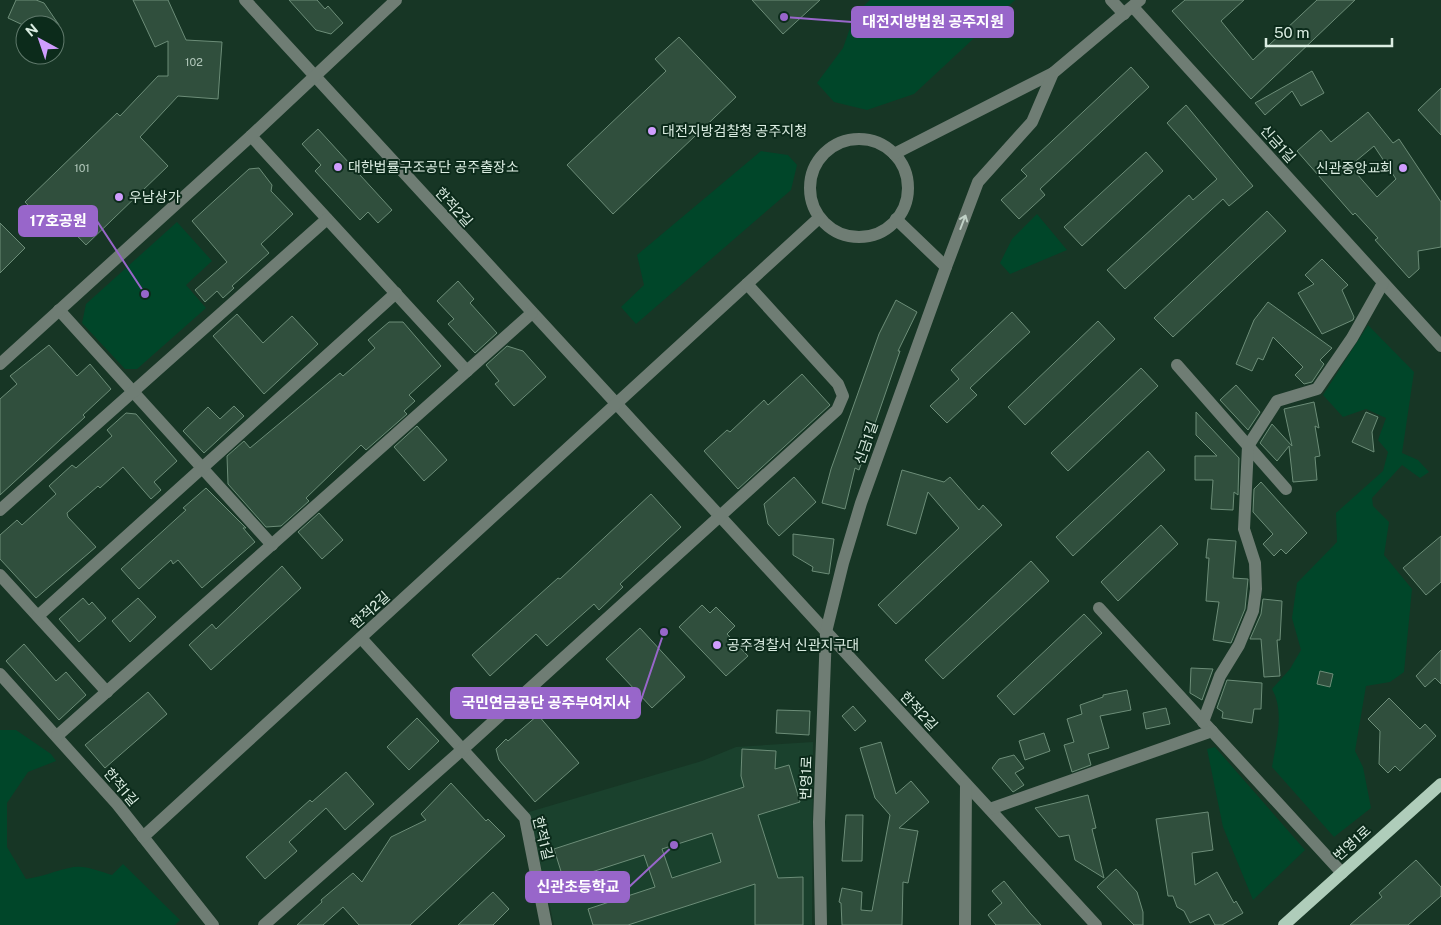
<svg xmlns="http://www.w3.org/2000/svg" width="1441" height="925" font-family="'Public Sans','Noto Sans KR',sans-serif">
<rect width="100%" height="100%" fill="#173625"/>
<!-- built -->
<polygon fill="#1a412d" points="813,742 812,925 554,925 529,812 702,761 736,747"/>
<!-- green -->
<g fill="#004629">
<polygon points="870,0 1015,0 914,94 867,110 834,102 817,83 843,48 855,14"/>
<polygon points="761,151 788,155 797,165 791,190 636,324 621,307 644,285 637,255"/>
<polygon points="1037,214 1067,250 1010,274 1000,263 1012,239"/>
<polygon points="177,222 212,261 186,285 206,308 137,369 125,369 82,323 86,304"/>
<path d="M1368,325L1414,372L1402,453L1418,460L1429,472L1420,478L1402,465L1372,498L1373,506L1389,522L1384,555L1412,589L1404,672L1390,682L1366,686L1355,751L1363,767L1371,808L1334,837L1272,767C1276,742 1285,712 1272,689L1290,669L1301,650L1292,618L1297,583L1337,542L1336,513L1383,471L1388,452L1378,440L1386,418L1366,409L1343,417L1323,395Z"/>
<path d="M0,730H16L51,754L56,761L28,772L7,803V847L26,879C42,877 54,871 69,868C83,864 98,871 112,875L123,864L180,920L175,925H0Z"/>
<polygon points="1215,747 1305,850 1253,900 1223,827 1207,749"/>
</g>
<!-- building -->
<g fill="#304f3d" stroke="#6c8d78" fill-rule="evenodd">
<polygon points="16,0 36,0 44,3 59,25 23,25 8,18"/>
<polygon points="133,0 168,0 186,40 222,42 218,99 178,96 140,137 168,166 86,245 56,214 46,224 25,202 117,113 120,116 158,76 168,76 168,41 155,47"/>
<polygon points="289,0 317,0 325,9 328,6 343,23 331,34 316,30"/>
<polygon points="752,0 820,0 783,34"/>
<polygon points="1185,0 1244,0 1221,21 1253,60 1317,0 1355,0 1251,99 1172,11"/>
<polygon points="679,37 736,97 613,214 567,165 666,71 655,59"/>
<polygon points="1131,67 1149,87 1040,189 1045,195 1019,219 1001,200 1027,176 1021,170"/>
<polygon points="1312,71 1324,93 1301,106 1292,91 1265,115 1255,103"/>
<polygon points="1441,88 1441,135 1418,110"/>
<polygon points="1186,105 1253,186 1229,206 1223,199 1125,289 1107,270 1189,195 1193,200 1217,179 1167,123"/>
<path d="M1368,112L1393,143L1399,139L1441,202V247L1418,251L1419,269L1409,278L1375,240L1378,238L1355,213L1353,215L1297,151L1321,130L1331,142ZM1374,146L1396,179L1377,197L1350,166Z"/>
<polygon points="318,129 392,210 378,223 368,212 360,220 315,171 321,165 302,144"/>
<polygon points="1146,152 1163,171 1082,246 1064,227"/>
<polygon points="259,168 272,185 271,191 293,214 261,244 269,253 232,286 234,288 223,298 217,291 205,302 195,290 227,262 192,221 249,169"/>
<polygon points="1267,211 1286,231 1173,337 1154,318"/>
<polygon points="0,223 25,248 0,273"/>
<polygon points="1322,259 1348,285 1342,290 1354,317 1353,320 1322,334 1298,293 1314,284 1305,275"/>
<polygon points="458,281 474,299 470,303 497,333 475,353 448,324 454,319 437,301"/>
<polygon points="896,300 917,312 898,351 900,351 859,470 855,468 845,509 822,503 831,469 879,334"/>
<polygon points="1268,302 1332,348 1320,360 1324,364 1312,382 1304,384 1295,375 1303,367 1273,337 1263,360 1258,358 1252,371 1236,364 1254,320"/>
<polygon points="1012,312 1030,332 970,388 977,395 947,423 930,406 959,379 951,370"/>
<polygon points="237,314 263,343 292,316 318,344 264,394 213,336"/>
<polygon points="1098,321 1115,339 1025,425 1008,407"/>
<polygon points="389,322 403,322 441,366 409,395 415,401 404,411 407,414 366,450 361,445 306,498 309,501 281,526 266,527 228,484 227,456 244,441 250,448 340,373 343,376 375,348 368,340"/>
<polygon points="49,345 77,376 90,364 111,389 83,415 85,417 0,495 0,399 17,384 10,376"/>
<polygon points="507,346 523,351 546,377 514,406 495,384 499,381 486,365"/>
<polygon points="1141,368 1158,386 1068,471 1051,453"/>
<polygon points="802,374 830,405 738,489 704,451 727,430 730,432 764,400 768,405"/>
<polygon points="1236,385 1260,412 1248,430 1220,400"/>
<polygon points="1314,402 1319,428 1315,426 1320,456 1315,457 1317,480 1293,482 1289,446 1277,461 1260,443 1272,424 1292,446 1284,409"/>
<polygon points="234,406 244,416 204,453 183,431 208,407 220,419"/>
<polygon points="1196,412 1239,458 1238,495 1234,492 1233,510 1211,509 1213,480 1195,480 1195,456 1217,456 1196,435"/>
<polygon points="1366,412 1378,417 1372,432 1374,452 1352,442"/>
<polygon points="126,413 136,414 177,461 154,482 161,490 151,499 123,467 100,488 98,486 67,513 68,517 96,547 36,598 0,559 0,535 17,520 22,525 56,494 49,486 72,465 76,468 112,436 107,430"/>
<polygon points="417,426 447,460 424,481 394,447"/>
<polygon points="1148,451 1165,470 1073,556 1056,537"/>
<polygon points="902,470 944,482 950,477 979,510 983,505 1002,525 896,624 878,605 959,528 928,492 916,534 887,525"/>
<polygon points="794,477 816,502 779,536 768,524 764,504"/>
<polygon points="1261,482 1307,533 1286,554 1281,549 1274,556 1263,544 1273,534 1253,512 1254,489"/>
<polygon points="206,488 246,528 243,528 255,542 202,588 178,560 173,564 171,560 139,589 121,569 186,510 183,508"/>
<polygon points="651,494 681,527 620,584 623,587 599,610 594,604 547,646 536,634 490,676 472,655 558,578 560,579"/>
<polygon points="319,513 343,540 322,559 298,532"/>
<polygon points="1161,525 1178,544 1118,601 1101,582"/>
<polygon points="793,534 834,539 829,574 812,571 813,567 793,555"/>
<polygon points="1441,536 1441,582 1426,595 1403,568"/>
<polygon points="1208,539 1236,541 1233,578 1248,579 1245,609 1231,643 1213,640 1219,602 1206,601 1209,558 1206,558"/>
<polygon points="1031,561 1049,581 943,679 925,660"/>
<polygon points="282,566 301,588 211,670 189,645 212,624 216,629"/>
<polygon points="83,598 89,605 92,602 106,618 79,642 59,619"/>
<polygon points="138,598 156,617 130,642 112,621"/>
<polygon points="1263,599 1282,601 1280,640 1277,640 1280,676 1264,677 1261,639 1250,639 1261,614"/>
<polygon points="702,605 710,613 716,607 735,626 727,634 748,656 726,676 679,627"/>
<polygon points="1084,614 1102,633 1014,715 997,696"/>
<polygon points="640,628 685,677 652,708 606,659"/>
<polygon points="24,644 56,681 66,672 86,695 59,720 6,661"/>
<polygon points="1441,650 1441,684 1435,678 1425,687 1416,676"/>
<polygon points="1191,668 1213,669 1202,700 1190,693"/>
<polygon points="1320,671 1333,674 1330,687 1317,684"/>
<polygon points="1227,680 1262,683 1261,709 1254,709 1252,723 1222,718 1223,712 1217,708"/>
<polygon points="1127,690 1131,710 1100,716 1109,748 1088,754 1091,765 1072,772 1064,745 1074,742 1067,719 1082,714 1080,705 1103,697 1103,695"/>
<polygon points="148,692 167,714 105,768 85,745"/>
<polygon points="1389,698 1420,729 1425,724 1436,736 1400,771 1395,766 1388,773 1379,764 1380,731 1368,719"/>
<polygon points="853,706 866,721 855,731 842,716"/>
<polygon points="1166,708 1170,724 1146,729 1143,713"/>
<polygon points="777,710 810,711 809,735 776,733"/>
<polygon points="538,715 579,763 535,802 499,760 496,749 506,739 508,741"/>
<polygon points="417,718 439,741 409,770 387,747"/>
<polygon points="1044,733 1050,751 1025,760 1019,741"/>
<polygon points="881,742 896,794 911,781 929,802 899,828 918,831 908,883 903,882 902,925 842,925 841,903 839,902 842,888 862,892 861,910 872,911 890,815 875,798 860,748"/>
<path d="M742,749L776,751L775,769L789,765L800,802L758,815L778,878L803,877V925H755V884L628,925H593L588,909L655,887L644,855L564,881L554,849L744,787L741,776ZM712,833L721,862L672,878L662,849Z"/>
<polygon points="1014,755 1024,768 1015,773 1024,785 1013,792 992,768 999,759"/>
<polygon points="346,772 374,804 345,830 326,808 289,842 297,851 265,879 246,857 310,800 312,802"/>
<polygon points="451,783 486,821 488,819 505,836 410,925 359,925 343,907 323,925 297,925 322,902 321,900 353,873 362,882 391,837 426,820 421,814"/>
<polygon points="1088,795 1096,828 1092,829 1104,878 1075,860 1069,835 1059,837 1035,808"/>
<polygon points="1208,812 1213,850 1192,853 1195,885 1217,872 1234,903 1236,901 1243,913 1222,925 1215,925 1209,914 1190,923 1184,911 1177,907 1173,896 1168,896 1156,819"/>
<polygon points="846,815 863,815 862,861 842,861"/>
<polygon points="1416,860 1441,887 1441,896 1408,925 1350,925 1382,897 1379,893"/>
<polygon points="1116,869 1137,892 1143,912 1143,925 1134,925 1097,887"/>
<polygon points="1004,881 1030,913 1041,925 996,925 988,915 1002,903 992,891"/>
<polygon points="493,892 509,909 493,925 458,925"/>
</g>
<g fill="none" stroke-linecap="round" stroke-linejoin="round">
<!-- minor -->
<g stroke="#6f7d74" stroke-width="12">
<polyline points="245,0 1096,925"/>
<polyline points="1111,0 1124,14"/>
<polyline points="1133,7 1441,346"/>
<polyline points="251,136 467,371"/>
<circle cx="859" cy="188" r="49"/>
<polyline points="894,154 1053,73"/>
<polyline points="946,267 978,182 1032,122 1053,73 1140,0"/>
<polyline points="59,310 272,545"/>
<polyline points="0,364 251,136 396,0"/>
<polyline points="1177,365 1286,489"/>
<polyline points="0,510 327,219"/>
<polyline points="0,575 107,692"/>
<polyline points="1099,608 1342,873"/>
<polyline points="38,616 396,293"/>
<polyline points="361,638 525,818 546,925"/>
<polyline points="0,674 117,804 213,925"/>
<polyline points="1203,722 1220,676 1239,645 1253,611 1256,589 1255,563 1244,529 1248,446 1277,401 1317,389 1352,338 1383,283"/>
<polyline points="57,736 532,313"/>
<polyline points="990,809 1212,731"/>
<polyline points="143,837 819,218"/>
<polyline points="264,925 463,749 837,410 843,396 838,384 747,284"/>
<polyline points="821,925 819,822 826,632 843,563 861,503 946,267 896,219"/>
<polyline points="965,925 966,784"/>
</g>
<!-- major -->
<polyline stroke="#afcdba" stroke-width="12" points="1284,925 1441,784"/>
</g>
<!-- one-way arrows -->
<defs><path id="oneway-shaft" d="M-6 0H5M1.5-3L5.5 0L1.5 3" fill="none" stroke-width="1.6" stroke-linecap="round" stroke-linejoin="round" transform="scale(1.25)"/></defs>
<use stroke="#c0d1c6" href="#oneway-shaft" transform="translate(963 222) rotate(-69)"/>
<!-- markers -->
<g fill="#d09dfe" stroke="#0c2b1b" stroke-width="2">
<circle cx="652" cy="131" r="5"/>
<circle cx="338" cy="167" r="5"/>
<circle cx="1403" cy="168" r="5"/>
<circle cx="119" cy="197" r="5"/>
<circle cx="717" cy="645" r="5"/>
</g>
<g text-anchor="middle" stroke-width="4" stroke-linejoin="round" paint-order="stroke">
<!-- number labels -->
<g font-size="11" fill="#b0c6b9">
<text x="194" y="66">102</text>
<text x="82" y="172">101</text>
</g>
<!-- poi labels -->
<g font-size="14" fill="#dbede2" stroke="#0c2b1b" text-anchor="start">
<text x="662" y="136">대전지방검찰청 공주지청</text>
<text x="348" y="172">대한법률구조공단 공주출장소</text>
<text x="1393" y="173" text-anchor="end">신관중앙교회</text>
<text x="129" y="202">우남상가</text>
<text x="727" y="650">공주경찰서 신관지구대</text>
</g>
<!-- street labels -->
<g font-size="14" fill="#dbede2" stroke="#0c2b1b">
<text transform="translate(1278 144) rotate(48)" y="5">신금1길</text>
<text transform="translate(454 207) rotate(48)" y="5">한적2길</text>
<text transform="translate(866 443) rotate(-71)" y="5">신금1길</text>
<text transform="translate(370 610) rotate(-42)" y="5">한적2길</text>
<text transform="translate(919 711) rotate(47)" y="5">한적2길</text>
<text transform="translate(806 778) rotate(-88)" y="5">번영1로</text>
<text transform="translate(121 787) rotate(50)" y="5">한적1길</text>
<text transform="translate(543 838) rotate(76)" y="5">한적1길</text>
<text transform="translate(1352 843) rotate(-42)" y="5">번영1로</text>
</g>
</g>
<!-- callouts -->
<path fill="none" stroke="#9866ca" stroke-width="2" d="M784 17L852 22M145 294L97 221M664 632L640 703M674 845L629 887"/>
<g fill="#9866ca" stroke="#0c2b1b" stroke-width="2">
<circle cx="784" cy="17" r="5"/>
<circle cx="145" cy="294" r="5"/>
<circle cx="664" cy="632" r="5"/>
<circle cx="674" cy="845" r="5"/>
</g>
<g fill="#9866ca" stroke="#9866ca" stroke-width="2">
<rect x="852" y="7" width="161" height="30" rx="5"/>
<rect x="19" y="206" width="78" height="30" rx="5"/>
<rect x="451" y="688" width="189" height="30" rx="5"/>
<rect x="526" y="872" width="103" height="30" rx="5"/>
</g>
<g font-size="15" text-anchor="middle" font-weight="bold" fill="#fff">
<text x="933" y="27">대전지방법원 공주지원</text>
<text x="58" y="226">17호공원</text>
<text x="546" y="708">국민연금공단 공주부여지사</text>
<text x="578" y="892">신관초등학교</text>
</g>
<!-- north arrow -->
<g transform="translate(40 40) rotate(320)"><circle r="24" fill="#0c2b1b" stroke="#5f796b"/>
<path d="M0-4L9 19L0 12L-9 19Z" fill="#d09dfe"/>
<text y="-8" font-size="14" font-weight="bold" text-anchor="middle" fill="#dbede2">N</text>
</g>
<!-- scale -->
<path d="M1266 38v8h126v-8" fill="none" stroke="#dbede2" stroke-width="2.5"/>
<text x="1274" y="38" font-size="15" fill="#dbede2" stroke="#0c2b1b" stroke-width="4" paint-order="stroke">50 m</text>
</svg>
